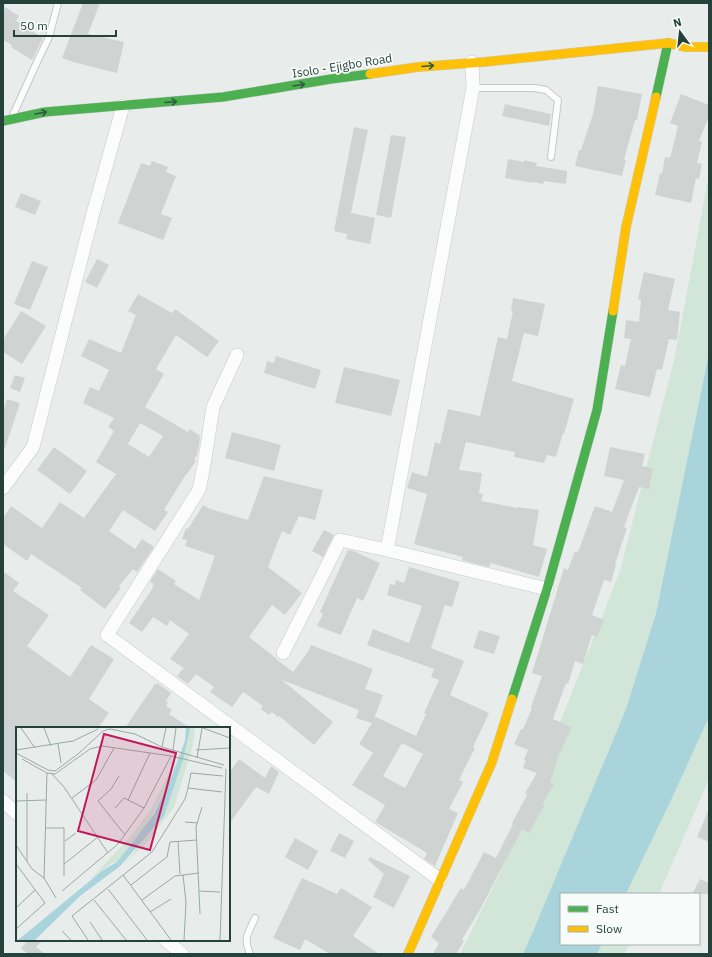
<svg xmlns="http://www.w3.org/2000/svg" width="712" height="957" font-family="'IBM Plex Sans',sans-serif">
<rect width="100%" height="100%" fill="#e8edeb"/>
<!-- green -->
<g fill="#d1e6d8">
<polygon points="709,174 709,353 656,613 626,709 534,929 523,954 460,954 501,871 620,571 675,356"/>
<polygon points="709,717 709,779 659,894 626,894 673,796"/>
<polygon points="602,944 630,944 624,954 597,954"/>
</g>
<!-- water -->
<polygon fill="#a9d4db" points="709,353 709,717 673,796 626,894 561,894 561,944 602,944 597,954 523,954 534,929 626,709 656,613"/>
<!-- building -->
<g fill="#cfd4d2" fill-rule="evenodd">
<polygon points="83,3 100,3 88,34 124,42 117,73 73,62 62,58"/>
<polygon points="3,6 19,16 16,21 43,38 32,60 11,47 12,45 3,40"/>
<polygon points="598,86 642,94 637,120 635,120 624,160 626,160 622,176 575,166 579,150 581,150 593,114"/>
<polygon points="681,94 709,105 709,116 699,141 702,142 697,163 702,164 699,179 696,178 691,203 655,195 660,173 662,174 665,157 670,158 678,126 670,123"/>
<polygon points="505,104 551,114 549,126 502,116"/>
<polygon points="354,127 368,130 351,213 375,218 370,244 346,239 347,234 334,231"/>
<polygon points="391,135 406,137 391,218 376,215"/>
<polygon points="508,159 524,162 524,160 537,163 536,166 567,171 566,184 544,181 543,184 533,182 533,183 505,178"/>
<polygon points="152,161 168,167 166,172 176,176 161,214 172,218 163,240 118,223 141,163 150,166"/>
<polygon points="21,193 41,201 35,215 15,207"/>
<polygon points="97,259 109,265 97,288 85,282"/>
<polygon points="32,261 48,267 30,310 14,304"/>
<polygon points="644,272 675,279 668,310 680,312 677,340 669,339 662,370 657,369 650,397 615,389 621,365 625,366 631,339 624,338 626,320 639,322 641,300 638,299"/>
<path d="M138,294L172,313L175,309L219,341L207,357L176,335L156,369L164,374L145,407L188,432L190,429L200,436L199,438L200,439L197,455L194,460L196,461L187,474H186L164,510L168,512L155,531L123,510L109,531L135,549L142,539L154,547L137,572L133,569L119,586L121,588L105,609L80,590L82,588L31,554L27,561L3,544V518L11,506L42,528L60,502L84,518L116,474L96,462L114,431L108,427L114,418L83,403L90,387L99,391L109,370L81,356L89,339L121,353L136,315L128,311ZM140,423L163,436L149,457L128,444Z"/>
<polygon points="513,298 545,304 538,336 524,333 512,381 574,399 564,434 563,433 556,457 547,455 544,463 514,457 515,452 466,442 459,470 482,473 479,493 483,494 481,501 518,508 518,507 539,510 533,545 547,549 539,577 491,563 489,567 469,562 462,560 463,557 414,544 421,518 427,494 407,488 412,472 427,477 435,442 440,444 448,409 480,416 498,337 507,339 513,311 511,311"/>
<polygon points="21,311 46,326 22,364 3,352 3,340"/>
<polygon points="276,356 321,370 315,389 264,373 267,361 274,363"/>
<polygon points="344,367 400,380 391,416 335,403"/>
<polygon points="15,375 25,378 20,392 10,388"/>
<polygon points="7,399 20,403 5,448 3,448 3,412"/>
<polygon points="232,432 281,445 274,471 225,458"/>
<polygon points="54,447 87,471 70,494 37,470"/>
<polygon points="610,447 645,454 642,466 653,468 649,489 639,487 624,527 627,528 615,564 616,565 611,582 604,580 592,615 604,620 597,637 592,635 583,664 575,661 568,684 566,683 553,719 572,727 556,761 557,761 550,782 554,784 542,805 544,806 529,833 522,829 482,906 462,940 464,941 456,954 433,954 439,943 431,937 461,888 464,890 484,852 496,858 513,824 512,823 527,795 525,793 537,773 523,768 526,760 524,760 528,750 514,744 521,729 523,729 532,708 531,707 542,676 532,673 564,568 568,570 575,551 578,552 595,506 612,512 624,480 604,476"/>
<path d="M264,476L323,490L315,520L299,516L290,535L282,531L268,567L302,593L285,615L272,605L249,637L276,658V659L293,672L309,650L311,645L373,669L365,689L383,695L374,719L376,717L416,736L426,714L424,713L439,680L431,677L434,669L367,645L373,629L409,643L422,606L387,595L390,584L395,585L396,580L404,583L409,567L460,582L452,607L445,605L431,648L464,661L450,695L489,713L473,747L475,748L459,780L463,782L449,809L458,813L435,866L424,859L427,853L375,822L385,805L352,785L373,753L359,744L372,723L356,718L359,710L282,680L333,722L314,745L279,716L278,717L272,712L269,715L261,709L263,706L243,692L232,707L210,692L214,687L196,674L188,684L177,676L184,668L170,659L189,634L170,620L167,626L153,617L142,632L129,623L153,588L152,587L154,584L150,582L158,569L176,581L174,584L199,600L215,556L185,546L187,540L182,539L186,528L188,529L203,505L210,509L248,520ZM402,743L423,754L405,788L383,776Z"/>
<polygon points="324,530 334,535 323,557 312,551"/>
<polygon points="348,550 353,551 380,563 363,601 357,598 341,635 317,626 323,614 320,612"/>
<polygon points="3,571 19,583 13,591 49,615 27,646 70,677 91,645 114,659 89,699 109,713 98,728 17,728 17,782 3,771"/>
<polygon points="479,630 500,636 494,654 473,648"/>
<polygon points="157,683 171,693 166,701 168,703 166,706 172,710 169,714 190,728 125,728 155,684 156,685"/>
<polygon points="239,759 265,778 271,766 279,772 269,794 256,787 229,824 229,773"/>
<polygon points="709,809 709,842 697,837"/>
<polygon points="339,833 354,841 345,858 330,851"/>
<polygon points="295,838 318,851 308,870 285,857"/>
<polygon points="370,857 410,876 394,908 373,897 384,874 368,860"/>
<polygon points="302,878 337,894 341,888 372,907 353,936 379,954 330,954 305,939 300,950 273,938"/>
<polygon points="700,879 709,883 709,894 692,894"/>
<polygon points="28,940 43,940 36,947 45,954 28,954 21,948"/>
</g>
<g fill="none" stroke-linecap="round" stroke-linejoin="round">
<defs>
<g id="lane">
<polyline points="473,88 535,88 546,90 558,100 551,157"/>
<polyline points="13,115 37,62 49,37 58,3"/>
<path d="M250,954C243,937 248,934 255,918"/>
</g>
<g id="street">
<polyline points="237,355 213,407 204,465 199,490 107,635 440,880"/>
<polyline points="3,488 33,447 92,217 123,106"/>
<polyline points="387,550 473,88 472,62"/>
<polyline points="283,653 340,540 387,550 547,589"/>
<polyline points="3,801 17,814"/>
<polyline points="166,940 182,954"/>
</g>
<g id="fast">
<polyline points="656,97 668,43"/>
<polyline points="3,121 45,112 223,97 331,79 370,74"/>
<polyline points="512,699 547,589 597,410 613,311"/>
</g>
<g id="slow">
<polyline points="370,74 418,67 484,62 668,43 686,47 709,47"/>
<polyline points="613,311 626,227 656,97"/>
<polyline points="408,954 492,762 512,699"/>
</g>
</defs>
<!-- lane casing -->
<use href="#lane" stroke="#c5cac8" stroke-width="8"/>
<!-- street casing -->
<use href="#street" stroke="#c5cac8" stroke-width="14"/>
<!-- fast casing -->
<use href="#fast" stroke="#c3cbc8" stroke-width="10"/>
<!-- slow casing -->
<use href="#slow" stroke="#c3cbc8" stroke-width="10"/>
<!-- lane -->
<use href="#lane" stroke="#fcfcfc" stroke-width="6"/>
<!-- street -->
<use href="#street" stroke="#fcfcfc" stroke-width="13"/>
<!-- fast -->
<use href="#fast" stroke="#4caf50" stroke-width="9"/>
<!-- slow -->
<use href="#slow" stroke="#ffc107" stroke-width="9"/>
</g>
<!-- one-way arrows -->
<defs><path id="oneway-shaft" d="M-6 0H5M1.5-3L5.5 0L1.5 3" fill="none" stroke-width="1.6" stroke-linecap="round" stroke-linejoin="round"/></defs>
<g stroke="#2e5d40">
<use href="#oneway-shaft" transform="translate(428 66) rotate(-5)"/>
<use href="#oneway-shaft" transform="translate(299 85) rotate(-9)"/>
<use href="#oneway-shaft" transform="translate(171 102) rotate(-5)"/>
<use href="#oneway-shaft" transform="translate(41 113) rotate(-10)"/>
</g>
<g text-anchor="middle" stroke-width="3.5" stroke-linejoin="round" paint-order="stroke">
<!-- street labels -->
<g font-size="12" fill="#24423a" stroke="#f7fbf9">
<text transform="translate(342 66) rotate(-9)" y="4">Isolo - Ejigbo Road</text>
</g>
</g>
<!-- overview -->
<g transform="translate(16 727)">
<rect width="214" height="214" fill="#e8edeb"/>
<path d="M174,1H179L177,18L158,80L130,117L103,140L118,125L160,54ZM164,24L152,59L132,96L101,135L96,136L73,154L115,109L135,82Z" fill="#d1e6d8"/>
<path d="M170,1H174L167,33L148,89L103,140L64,169L19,213H2L86,144L101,135L117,115L138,87L152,59L169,14Z" fill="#a9d4db"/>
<path fill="none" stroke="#9aa9a4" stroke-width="1" d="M5,1L19,21M28,1L35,19M187,1L214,11M42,17L45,36M146,20L150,1M0,23L57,14L82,2M157,23L160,1M180,23L214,21M0,26L32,43L39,44L62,27L87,4L94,2L119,7L146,20L208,38M181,31L186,1M6,32L31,46L39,47L74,22L86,19L155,29L206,41M36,47L48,60L92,126M103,49L95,62L82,74L109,108M172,61L175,46L207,49M11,66V134M56,71L80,53L98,21M112,73L134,26M0,74L30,73M99,81L108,71L128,81M169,95L182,96M30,101H48V149M49,114L60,106M162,114L164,147M0,118L16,142L28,151L40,171M0,137L29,176L0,202M48,137L82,110M107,148L155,213M167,148L170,175L168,213M28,151L31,46M115,158L151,130L154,115L181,113M92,162L131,213M46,164L102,117L128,81L155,29M183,164L204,165M78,173L110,213M126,173L159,149L183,146M0,181L19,163M134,185L155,172M184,187L180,100L186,80M74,195L86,213M46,204L55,213M72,213L56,189L136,125L169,72L172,61L206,65M204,213L210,42"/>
<path fill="#c2185b" fill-opacity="0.15" stroke="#c2185b" stroke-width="2" d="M88,7L160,26L134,123L62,104Z"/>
<rect width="214" height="214" fill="none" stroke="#24423a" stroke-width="2"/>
</g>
<!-- border -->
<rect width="712" height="957" fill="none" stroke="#24423a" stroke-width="8"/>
<!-- legend -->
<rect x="560" y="893" width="140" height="52" fill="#f7fbf9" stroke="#a3b1ad"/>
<rect x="568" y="906" width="20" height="6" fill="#4caf50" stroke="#a3b1ad"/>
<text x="596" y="913" font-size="12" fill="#24423a">Fast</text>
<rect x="568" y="926" width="20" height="6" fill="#ffc107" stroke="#a3b1ad"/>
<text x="596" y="933" font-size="12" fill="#24423a">Slow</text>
<!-- north arrow -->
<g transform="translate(680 32) rotate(345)" stroke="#f7fbf9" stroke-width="3" paint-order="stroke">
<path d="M0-3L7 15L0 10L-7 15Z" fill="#24423a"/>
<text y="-6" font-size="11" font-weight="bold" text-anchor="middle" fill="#24423a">N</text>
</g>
<!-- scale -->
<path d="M14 30v6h102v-6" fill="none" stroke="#24423a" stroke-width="2"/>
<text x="20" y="30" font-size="12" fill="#24423a" stroke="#f7fbf9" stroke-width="3" paint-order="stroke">50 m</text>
</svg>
